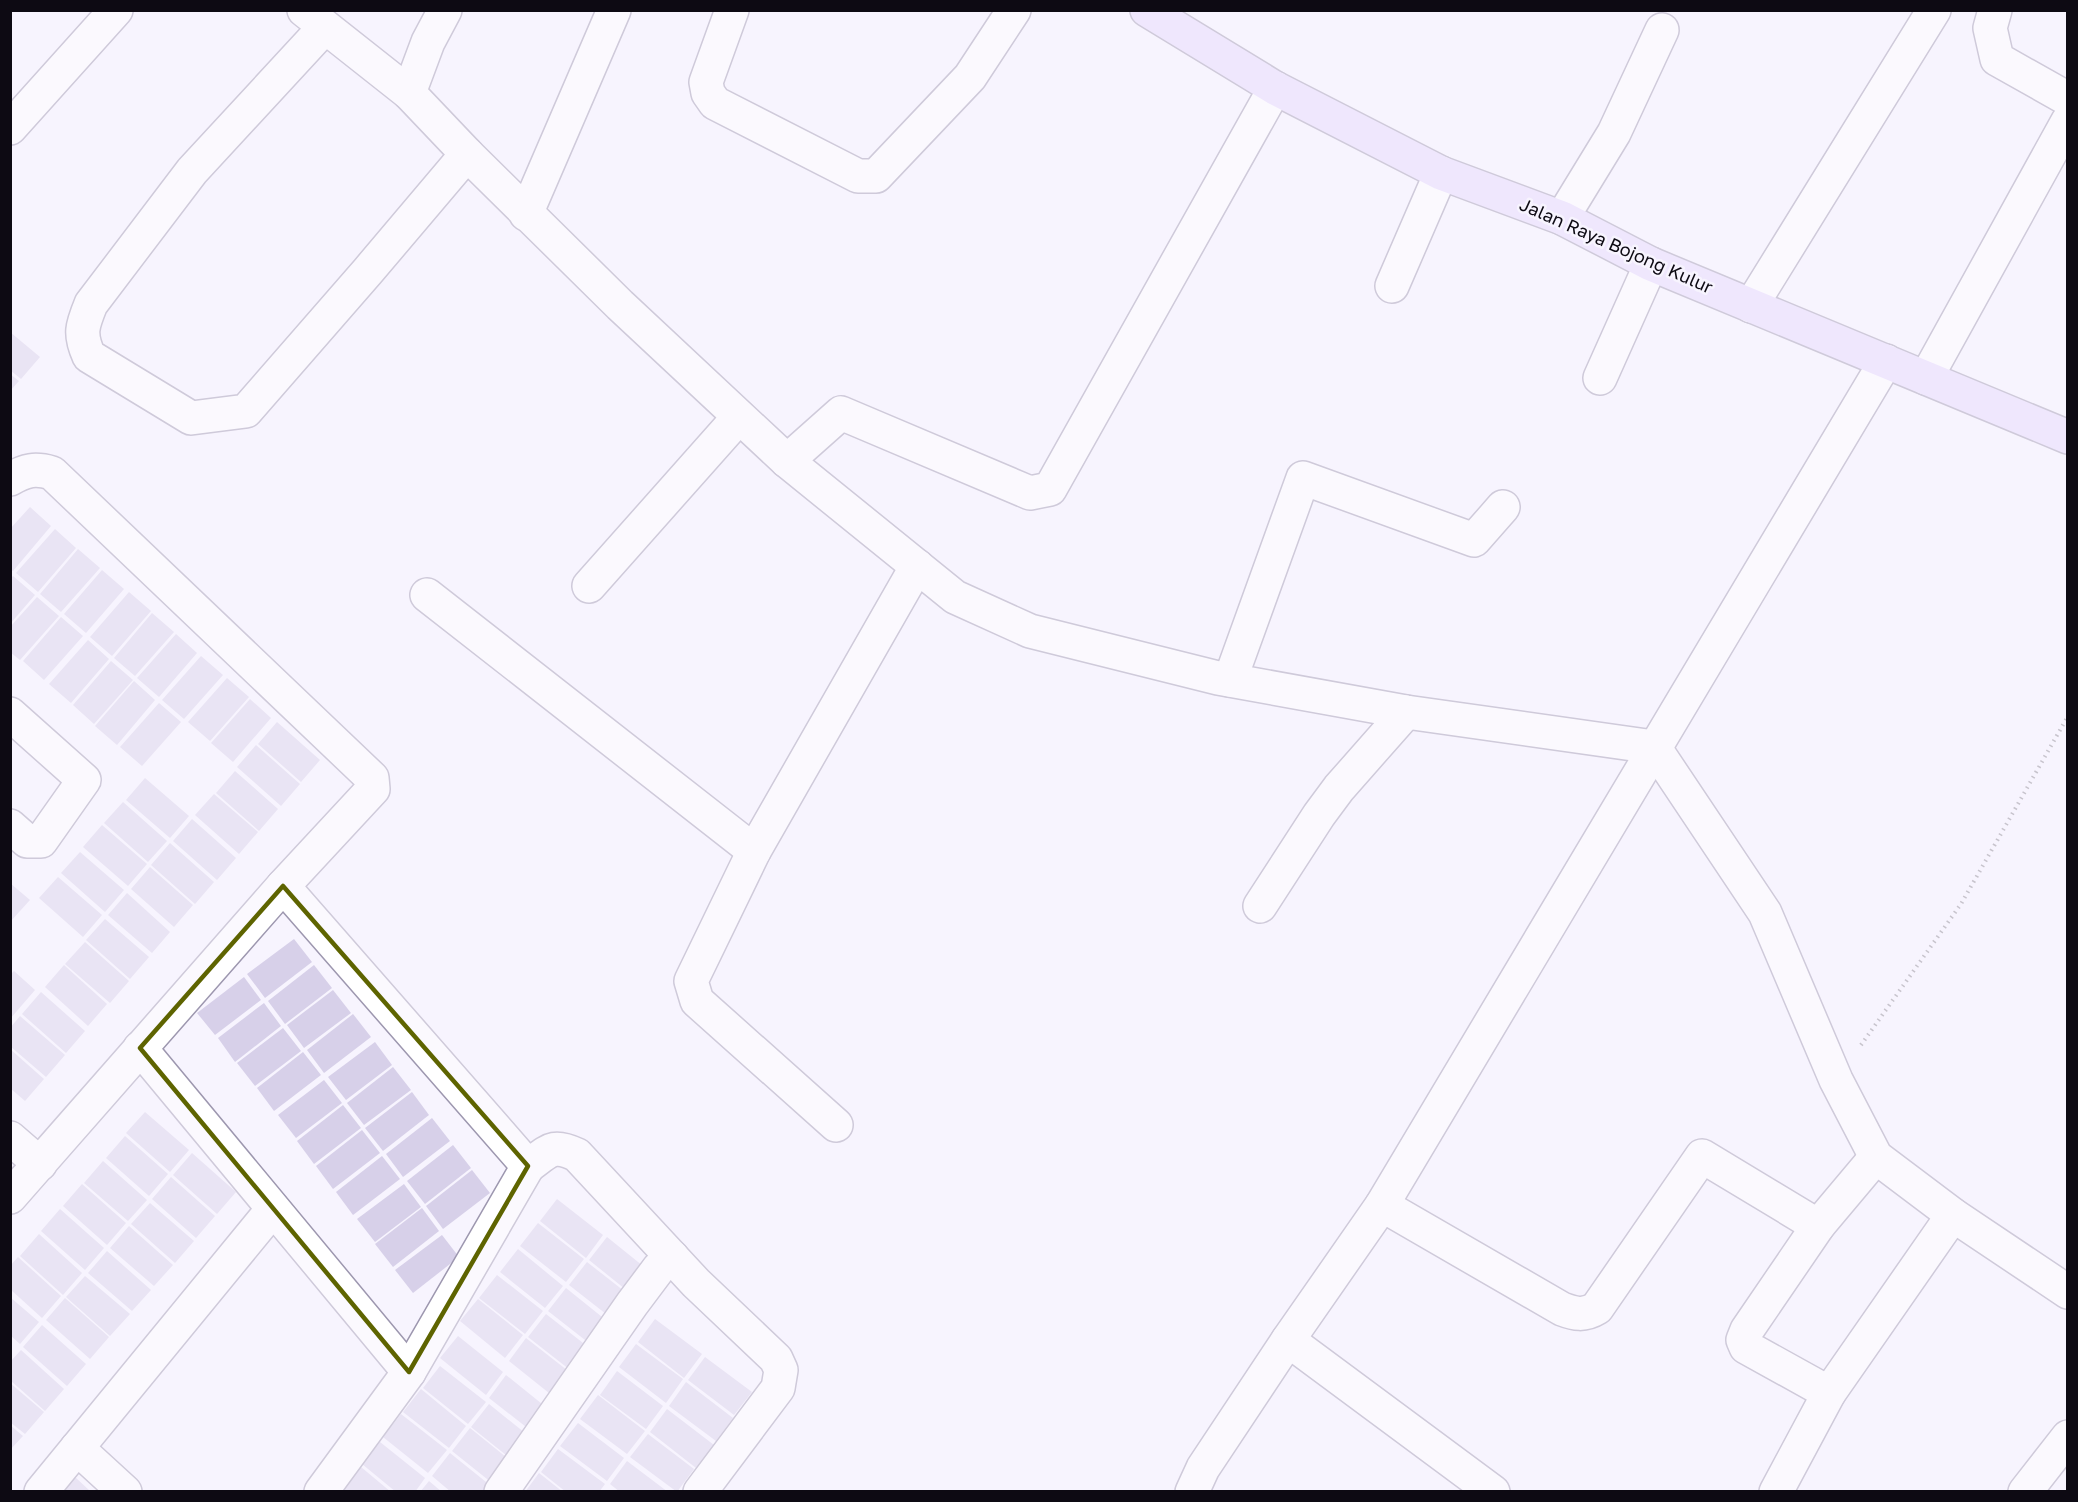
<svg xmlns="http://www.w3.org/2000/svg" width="2078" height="1502" font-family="'Golos Text',sans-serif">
<rect width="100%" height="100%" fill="#f7f4fe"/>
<!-- building -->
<g fill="#d7d0e9">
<polygon points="10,332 40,357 21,379 10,370"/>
<polygon points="10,374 19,381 10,391"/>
<polygon points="30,507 51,526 13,571 10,569 10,529"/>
<polygon points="55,529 76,548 38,592 16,573"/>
<polygon points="78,549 100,568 61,612 40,594"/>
<polygon points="102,570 124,589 86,633 64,614"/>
<polygon points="13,576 35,595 10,624 10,579"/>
<polygon points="129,592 151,611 112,656 90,637"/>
<polygon points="37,597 59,616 20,660 10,652 10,627"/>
<polygon points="152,613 174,632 135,676 114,658"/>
<polygon points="61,617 83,636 44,680 23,661"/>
<polygon points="176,634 197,653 159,697 137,678"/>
<polygon points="88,640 109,659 71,703 49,684"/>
<polygon points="201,656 223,675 184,719 162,700"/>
<polygon points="111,661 133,680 94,724 73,705"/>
<polygon points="227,678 249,697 210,741 188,722"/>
<polygon points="134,681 155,700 117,745 95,726"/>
<polygon points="250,699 271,718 233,762 211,743"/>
<polygon points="159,703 181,722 142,766 120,747"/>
<polygon points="277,722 320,760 301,782 258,744"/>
<polygon points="256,745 300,784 281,806 237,767"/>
<polygon points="235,771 278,809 259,831 216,793"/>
<polygon points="145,778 189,816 170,838 126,800"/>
<polygon points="214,794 258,832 239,854 195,815"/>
<polygon points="123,802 167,841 148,862 104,823"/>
<polygon points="192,819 236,858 217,880 173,841"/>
<polygon points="102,825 147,864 128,886 83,847"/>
<polygon points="170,843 214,882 195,904 151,865"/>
<polygon points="80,852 124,890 105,912 61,873"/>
<polygon points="150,867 193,905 174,927 131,889"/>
<polygon points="58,877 102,915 83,937 39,898"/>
<polygon points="10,883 30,900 10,922"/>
<polygon points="127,893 170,932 152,953 108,915"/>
<polygon points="105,919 149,957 130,979 86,940"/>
<polygon points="294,939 312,962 265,998 247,974"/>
<polygon points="85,942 129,981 110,1003 65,964"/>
<polygon points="64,965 107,1004 88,1026 45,987"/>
<polygon points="314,965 332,988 285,1024 268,1001"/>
<polygon points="14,971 35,990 10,1019 10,975"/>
<polygon points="244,977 261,1000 215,1035 197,1013"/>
<polygon points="333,990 351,1013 304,1048 287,1025"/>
<polygon points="41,992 85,1031 66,1053 22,1014"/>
<polygon points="264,1003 281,1026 235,1062 218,1038"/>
<polygon points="353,1014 371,1037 324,1073 307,1050"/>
<polygon points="20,1016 65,1055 46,1077 10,1046 10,1028"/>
<polygon points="283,1028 301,1051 255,1086 237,1063"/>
<polygon points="375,1042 392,1065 346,1100 328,1077"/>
<polygon points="10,1049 44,1079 25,1101 10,1088"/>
<polygon points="303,1052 321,1075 274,1111 257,1088"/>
<polygon points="393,1067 411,1090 364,1125 347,1103"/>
<polygon points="324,1080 342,1103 296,1138 278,1115"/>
<polygon points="412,1092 429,1115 383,1151 365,1128"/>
<polygon points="343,1105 361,1128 314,1164 297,1141"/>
<polygon points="145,1112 189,1150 170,1172 126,1133"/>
<polygon points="432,1118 450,1141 403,1177 386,1154"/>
<polygon points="362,1130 380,1153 333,1189 316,1166"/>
<polygon points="125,1136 168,1174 149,1196 106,1158"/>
<polygon points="453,1145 471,1168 425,1204 407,1181"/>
<polygon points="192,1153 236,1192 217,1214 173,1175"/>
<polygon points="382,1156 400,1179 353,1215 336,1192"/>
<polygon points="103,1161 147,1200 128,1221 84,1183"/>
<polygon points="472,1170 490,1193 443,1229 426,1206"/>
<polygon points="171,1177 215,1216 196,1238 152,1199"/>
<polygon points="82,1184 126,1223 107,1245 63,1206"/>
<polygon points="404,1184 421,1207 375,1242 357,1219"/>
<polygon points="557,1199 603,1235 586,1258 540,1221"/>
<polygon points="150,1203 194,1241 175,1263 131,1224"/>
<polygon points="422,1208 439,1231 393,1267 375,1244"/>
<polygon points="60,1209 104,1248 85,1270 41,1231"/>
<polygon points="538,1223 584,1259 566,1282 520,1246"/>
<polygon points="129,1226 173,1265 154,1286 110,1248"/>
<polygon points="39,1234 82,1273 63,1295 20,1256"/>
<polygon points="442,1235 459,1257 413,1293 395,1270"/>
<polygon points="607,1237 653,1274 635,1297 589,1260"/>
<polygon points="518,1249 563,1286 545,1308 500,1272"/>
<polygon points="107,1251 151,1290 132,1311 88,1273"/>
<polygon points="18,1257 61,1296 42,1318 10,1289 10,1266"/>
<polygon points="587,1262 633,1298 615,1321 569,1285"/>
<polygon points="497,1275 543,1311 525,1334 479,1298"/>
<polygon points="85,1276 130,1314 110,1336 66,1297"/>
<polygon points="566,1288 612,1325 594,1347 548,1311"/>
<polygon points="10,1297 39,1322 20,1344 10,1335"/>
<polygon points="65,1298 109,1337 90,1359 46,1320"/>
<polygon points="478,1299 523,1335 505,1358 460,1321"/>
<polygon points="546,1314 592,1350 574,1373 528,1337"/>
<polygon points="655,1319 702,1354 684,1378 638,1342"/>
<polygon points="42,1325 86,1364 67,1386 23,1347"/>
<polygon points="458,1336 503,1372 486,1395 440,1358"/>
<polygon points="526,1338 572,1374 554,1397 509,1361"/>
<polygon points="636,1344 683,1379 666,1403 619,1367"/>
<polygon points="21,1350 64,1389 45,1411 10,1380 10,1362"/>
<polygon points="705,1357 752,1392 734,1415 688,1380"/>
<polygon points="440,1366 486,1402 468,1424 423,1388"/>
<polygon points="617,1371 663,1406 646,1429 600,1395"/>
<polygon points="506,1375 552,1412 535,1434 489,1398"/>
<polygon points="686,1382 733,1418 716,1441 669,1406"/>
<polygon points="10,1383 44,1412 25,1434 10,1422"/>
<polygon points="421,1389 466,1426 449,1448 403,1412"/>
<polygon points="598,1395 645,1431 627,1454 580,1419"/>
<polygon points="489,1404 535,1441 517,1464 471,1427"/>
<polygon points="667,1409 714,1445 696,1468 650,1432"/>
<polygon points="401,1414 447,1450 428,1473 383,1437"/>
<polygon points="578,1423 624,1458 607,1481 560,1446"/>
<polygon points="10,1425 23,1436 10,1450"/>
<polygon points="470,1428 516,1465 497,1487 452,1451"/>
<polygon points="648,1434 694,1469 677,1492 630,1457"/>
<polygon points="380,1442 425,1478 415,1492 396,1492 362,1464"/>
<polygon points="558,1449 605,1484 599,1492 566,1492 541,1472"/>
<polygon points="450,1453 496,1490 494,1492 451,1492 432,1476"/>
<polygon points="627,1461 668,1492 620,1492 610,1484"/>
<polygon points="361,1467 391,1492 343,1490"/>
<polygon points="539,1473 563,1492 525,1492"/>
<polygon points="74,1476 91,1492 61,1492"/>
<polygon points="429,1481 442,1492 420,1492"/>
</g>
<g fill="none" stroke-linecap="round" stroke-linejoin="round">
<defs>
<g id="street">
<polyline points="304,10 409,93 467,154 620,305 787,461 955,597 1030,631 1218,678 1406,712 1654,747 1765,913 1836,1080 1876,1157 1953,1215 2068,1292"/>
<polyline points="732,10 706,82 708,93 715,103 858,176 876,176 970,77 1014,10"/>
<polyline points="1995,10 1990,28 1997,59 2068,99"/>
<path d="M325,27L192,171L91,304C82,326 79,334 89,356L191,418L246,411L368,271L467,154"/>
<polyline points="409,93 428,42 445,10"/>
<polyline points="10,128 116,10"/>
<polyline points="526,214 614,10"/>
<polyline points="1562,218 1614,133 1662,30"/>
<polyline points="1392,286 1441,173"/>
<polyline points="1751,306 1934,10"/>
<polyline points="1600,378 1651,264"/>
<polyline points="1926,378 2068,121"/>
<polyline points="787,461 841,413 1030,493 1050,489 1275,88"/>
<path d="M10,479C26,470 35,468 52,473L372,778L373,789L283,886L10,1197"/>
<polyline points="589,586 739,417"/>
<polyline points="427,595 754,851"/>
<polyline points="1230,680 1303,478 1474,540 1503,507"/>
<polyline points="10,714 84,780 41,841 27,841 10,826"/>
<polyline points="283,886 528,1166 409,1372 321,1492"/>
<polyline points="1260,906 1319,815 1339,788 1406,712"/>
<polyline points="140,1048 409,1372"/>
<polyline points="836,1125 697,1001 691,981 754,851 917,566"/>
<polyline points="10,1138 40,1164"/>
<path d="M528,1166C549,1151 552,1143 577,1155L696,1283L776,1359L781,1370L778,1388L700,1492"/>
<path d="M1382,1205L1562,1309C1575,1314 1584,1316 1597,1308L1702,1156L1818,1226"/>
<polyline points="1288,1340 1493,1492"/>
<polyline points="1829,1393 1746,1347 1743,1340 1747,1330 1818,1226 1876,1157"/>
<polyline points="77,1448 125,1492"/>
<polyline points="41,1492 273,1209"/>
<polyline points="501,1492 632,1304 659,1268 672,1257"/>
<polyline points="1192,1492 1203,1468 1288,1340 1382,1205 1886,361"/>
<polyline points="1776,1492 1829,1393 1953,1215"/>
<polyline points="2025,1492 2068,1437"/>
</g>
<polyline id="secondary" points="1147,10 1275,88 1441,173 1562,218 1651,264 2068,437"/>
</defs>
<!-- street casing -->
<use href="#street" stroke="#9d97af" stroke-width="36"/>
<!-- secondary casing -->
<use href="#secondary" stroke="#9d97af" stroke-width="36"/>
<!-- path -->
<polyline stroke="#8d8a93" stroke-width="4" stroke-dasharray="1.5 4.5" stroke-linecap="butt" points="1861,1045 1961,904 2068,716"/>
<!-- street -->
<use href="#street" stroke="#fff" stroke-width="33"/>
<!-- secondary -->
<use href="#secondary" stroke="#e5d8fd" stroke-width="33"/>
</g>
<!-- marked area -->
<path d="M0 0H2078V1502H0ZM283,886L528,1166L409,1372L140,1048Z" fill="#f7f4fe" fill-opacity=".55" fill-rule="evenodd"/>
<path fill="none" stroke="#5e6400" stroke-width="4.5" stroke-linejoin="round" d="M283,886L528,1166L409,1372L140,1048Z"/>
<g text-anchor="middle" stroke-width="5" stroke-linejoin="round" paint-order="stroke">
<!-- street labels -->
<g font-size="18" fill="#0d0a13" stroke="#f7f4fe">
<text transform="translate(1616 246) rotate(24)" y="6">Jalan Raya Bojong Kulur</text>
</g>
</g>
<!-- border -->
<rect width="2078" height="1502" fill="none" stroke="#0d0a13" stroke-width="24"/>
</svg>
